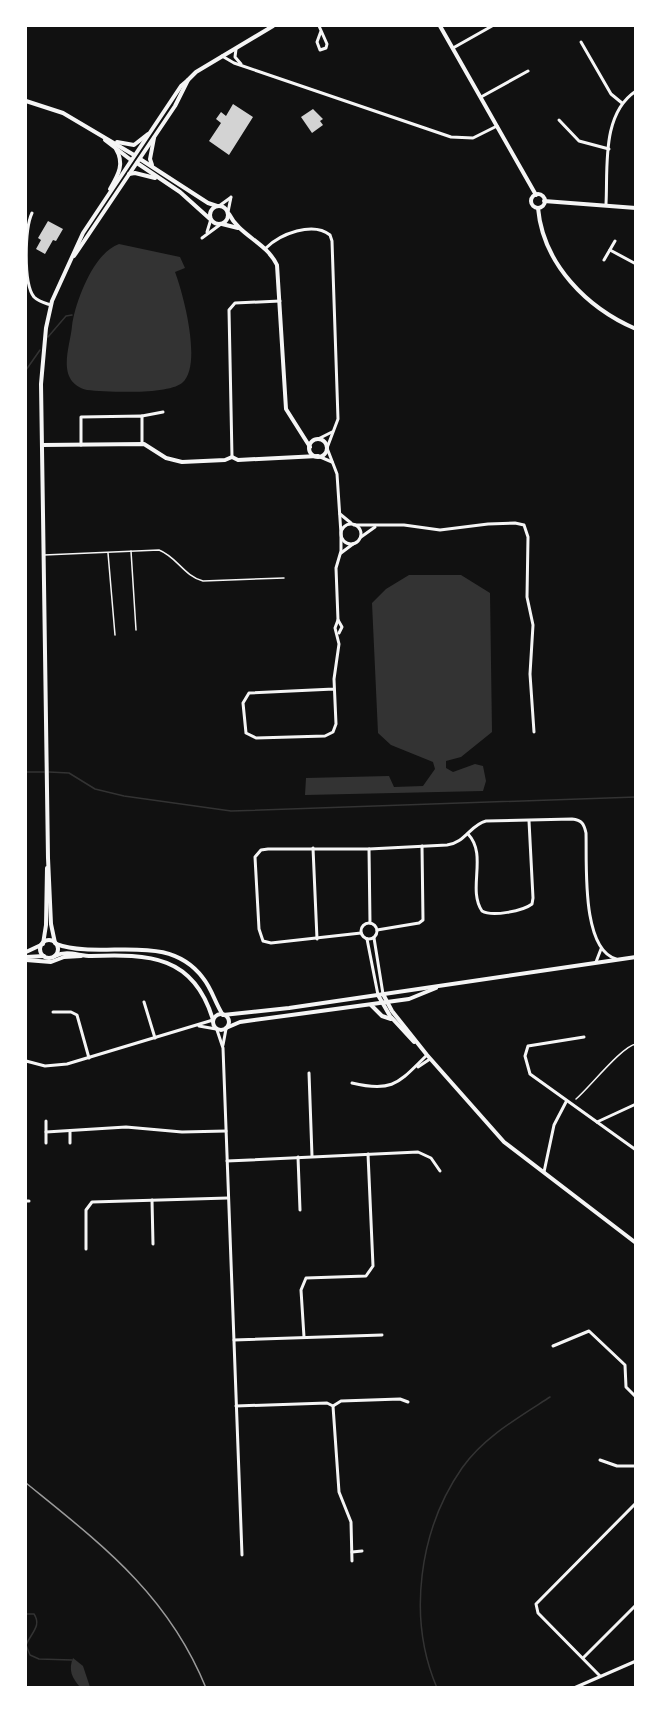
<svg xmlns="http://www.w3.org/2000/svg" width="661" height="1713" font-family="'Space Grotesk',sans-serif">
<rect width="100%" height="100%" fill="#111"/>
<!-- water -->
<g fill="#333">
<path d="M119,244L180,257L185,268L175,272C183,293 203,366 182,383C167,395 107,392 87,390C55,381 70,348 72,326C75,303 93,253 119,244Z"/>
<polygon points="409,575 461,575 490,593 492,732 461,757 446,761 446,768 453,772 475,764 483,766 486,781 483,791 305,795 306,778 389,776 394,787 423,786 435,769 433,762 391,745 378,733 372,603 386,589"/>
<path d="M73,1658L83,1666L90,1687H80C72,1678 68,1670 73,1658Z"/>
</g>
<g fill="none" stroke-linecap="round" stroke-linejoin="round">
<!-- stream -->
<g stroke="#333" stroke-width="1.5">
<polyline points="48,337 66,316 72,315"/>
<polyline points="26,370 40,350"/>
<polyline points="26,772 44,772"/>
<polyline points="49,772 69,773 95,789 124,796 231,811 636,797"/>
<path d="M26,1614H34C42,1626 31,1633 26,1645L30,1655L39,1659L72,1660"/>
<path d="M437,1688C407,1618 419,1530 462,1468C484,1437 519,1417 550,1397"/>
</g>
</g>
<!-- building -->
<g fill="#d3d3d3">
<polygon points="233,104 253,117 229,155 209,141 221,123 216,119 221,112 226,116"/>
<polygon points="313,109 323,119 320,121 323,125 312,133 301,117"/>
<polygon points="48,221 63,229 56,241 53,240 45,254 36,249 41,240 38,238"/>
</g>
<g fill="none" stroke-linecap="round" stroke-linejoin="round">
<!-- path -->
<path stroke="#f5f5f5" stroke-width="1.5" d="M576,1099C590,1087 622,1046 636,1044"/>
<!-- service -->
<g stroke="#f5f5f5" stroke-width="1.5">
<polyline points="131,551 136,630"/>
<polyline points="108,553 115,635"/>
<path d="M44,555L159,550C177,557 184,576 203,581L284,578"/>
</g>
<!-- minor -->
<g stroke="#f5f5f5" stroke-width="3">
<polyline points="319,26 327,44 326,48 320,50 317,42 321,31"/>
<polyline points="581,42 611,94 622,103"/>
<polyline points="453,48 492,26"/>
<polyline points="236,49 235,57 241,64"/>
<polyline points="222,56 234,63 451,137 473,138 497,126"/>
<polyline points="481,97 528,71"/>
<polyline points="559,120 579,141 609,149"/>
<path d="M606,204C608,168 601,114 636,91"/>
<polyline points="219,206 230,198"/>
<polyline points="228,212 231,197"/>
<path d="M32,213C25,228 23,283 34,297C39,302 45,303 51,305"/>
<polyline points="207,232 211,219"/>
<polyline points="202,238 221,224"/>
<path d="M266,248C280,234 313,221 330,235L332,241L338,419L327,448"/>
<polyline points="610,250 636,264"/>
<polyline points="604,260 615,241"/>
<polyline points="142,416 163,412"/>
<polyline points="318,439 332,432"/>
<polyline points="81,445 81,417 142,416 142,444"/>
<polyline points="327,448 337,474 341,534"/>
<polyline points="318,456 332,462"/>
<polyline points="232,457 229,310 235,303 280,301"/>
<polyline points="340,514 351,523"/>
<circle cx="351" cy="534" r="10"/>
<polyline points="354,525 404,525 440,530 488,524 515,523 524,525 528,537 527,597 533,625 530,674 534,732"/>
<polyline points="361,537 375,527"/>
<polyline points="341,553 353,544"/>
<polyline points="339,633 342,627 338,620 336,568 341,551 341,535"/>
<polyline points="334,689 249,693 243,703 246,733 256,738 325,736 333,732 336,724 334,679 339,644 335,628 338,620"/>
<path d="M468,834C488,855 467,889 482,911C492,917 523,911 532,904L533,898L529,821"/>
<polyline points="313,848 317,939"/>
<polyline points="369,849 370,923"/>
<circle cx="369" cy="931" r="8"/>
<polyline points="377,930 419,923 423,920 422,846"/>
<path d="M361,933L271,943L263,941L259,929L255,857L261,850L268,849H369L447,845C465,843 470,825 486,821L572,819C582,820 584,824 586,833C587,863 581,949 616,959"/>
<polyline points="374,938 383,994"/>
<polyline points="367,939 378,995"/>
<polyline points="596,962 601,949"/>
<polyline points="144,1002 155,1038"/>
<polyline points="53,1012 71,1012 77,1015 89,1058"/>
<polyline points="199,1026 216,1029"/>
<polyline points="217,1030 223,1048 242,1555"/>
<polyline points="584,1037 528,1046 525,1056 530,1074 636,1150"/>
<polyline points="223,1045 226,1029"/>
<polyline points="26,1061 45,1066 67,1064 213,1020"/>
<polyline points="418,1067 430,1059"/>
<polyline points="309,1073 312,1156"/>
<path d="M352,1083C394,1093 399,1082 427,1055"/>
<polyline points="46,1121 46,1143"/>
<polyline points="597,1122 636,1104"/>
<polyline points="46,1132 126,1127 182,1132 226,1131"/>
<polyline points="70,1132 70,1143"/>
<polyline points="298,1157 300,1210"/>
<polyline points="227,1161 418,1152 431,1158 440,1171"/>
<polyline points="544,1172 554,1125 566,1102"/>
<polyline points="152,1200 153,1244"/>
<polyline points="26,1201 29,1201"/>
<polyline points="86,1249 86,1210 92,1202 228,1198"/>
<polyline points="304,1337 301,1290 306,1278 366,1276 373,1266 368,1154"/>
<polyline points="234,1340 382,1335"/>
<polyline points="553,1346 589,1331 625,1365 626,1387 636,1397"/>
<polyline points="236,1406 327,1403 333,1406 339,1492 351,1522 352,1561"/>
<polyline points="333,1406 341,1401 400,1399 408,1402"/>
<polyline points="600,1460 617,1466 636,1466"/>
<polyline points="352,1552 362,1551"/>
<polyline points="583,1658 636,1605"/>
<polyline points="600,1676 538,1613 536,1604 636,1503"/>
<polyline points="574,1688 636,1661"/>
</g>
<!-- tertiary -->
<g stroke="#f5f5f5" stroke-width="4">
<polyline points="440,26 536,195"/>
<polyline points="26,101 63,113 134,155"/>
<polyline points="105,140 131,160"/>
<polyline points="117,142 134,145 148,134"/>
<polyline points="140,159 208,203 217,206"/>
<polyline points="137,163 180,192 210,219"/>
<polyline points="152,165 150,159 154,138"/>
<polyline points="129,174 135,173 155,178"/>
<path d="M110,189C118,175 125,164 116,149"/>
<circle cx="538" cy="201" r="7"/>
<polyline points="544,201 636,208"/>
<circle cx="219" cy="215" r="9"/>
<path d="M538,208C543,264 587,308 636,329"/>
<path d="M229,214C240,236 266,242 277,265L286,409L310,447"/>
<polyline points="222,224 238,228"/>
<circle cx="318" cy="448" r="9"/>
<polyline points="42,445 144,444 166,458 182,462 225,460 232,457 238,460 318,456"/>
<path d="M56,944C104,961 167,930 203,978C212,989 215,1003 223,1015"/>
<path d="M55,956C67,950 79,956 91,956C149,954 194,955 213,1020"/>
<polyline points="26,960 51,962 64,957 81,956"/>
<polyline points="383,994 392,1011 427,1055 504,1142 636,1243"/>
<polyline points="378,995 390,1016 414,1042"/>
<polyline points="371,1005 382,1016 391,1019"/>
<circle cx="221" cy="1022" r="8"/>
<polyline points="223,1015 289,1008 636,957"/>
<polyline points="226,1028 240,1022 409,999 436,988"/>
</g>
<!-- secondary -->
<g stroke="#f5f5f5" stroke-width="4">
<polyline points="74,256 175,106 188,80 196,72 273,26"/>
<circle cx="49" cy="949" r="9"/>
<polyline points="55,943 51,924 48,858 43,514 41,384 46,328 52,301 83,233 181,86 188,80"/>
<polyline points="43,944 46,925 47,868"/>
<polyline points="26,952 41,945"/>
<polyline points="26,957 44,956"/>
</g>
<!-- rail -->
<path stroke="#9a9a9a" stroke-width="1.5" d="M26,1483C101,1544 168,1594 206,1688"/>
</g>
<!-- border -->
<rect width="661" height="1713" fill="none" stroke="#ffffff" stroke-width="54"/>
</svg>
